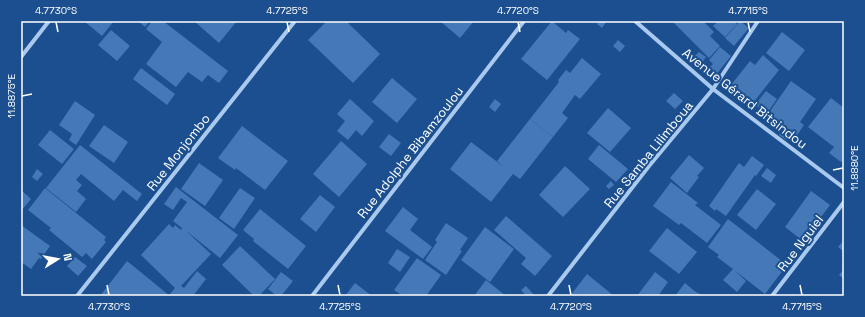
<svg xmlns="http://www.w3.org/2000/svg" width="865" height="317" font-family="'Space Grotesk',sans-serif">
<rect width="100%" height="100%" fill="#1b4f8f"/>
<!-- building -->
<g fill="#4478b7">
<polygon points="84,21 114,21 102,36"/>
<polygon points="138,21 150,21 145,27"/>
<polygon points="152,21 163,21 228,71 219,83 208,75 202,82 188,72 176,87 146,64 162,42 146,29"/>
<polygon points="194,21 237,21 219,43"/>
<polygon points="327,21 346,21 380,54 353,83 308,40"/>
<polygon points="440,21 474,21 460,38"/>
<polygon points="552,21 566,33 568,30 580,39 547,80 521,59"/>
<polygon points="599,21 605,21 606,22 602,28 597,24"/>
<polygon points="676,21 703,21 714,32 710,36 720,46 709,58 674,23"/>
<polygon points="718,21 734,21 737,24 725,37 713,26"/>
<polygon points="740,21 749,28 734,46 725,38"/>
<polygon points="111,30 130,46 117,61 98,45"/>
<polygon points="782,32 805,50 789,71 766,53"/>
<polygon points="618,40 625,46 620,52 613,46"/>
<polygon points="720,47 731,56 715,76 708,69 713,64 709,60"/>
<polygon points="699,52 706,57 701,64 694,57"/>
<polygon points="763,55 779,70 753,103 731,85 750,61 755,65"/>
<polygon points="582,58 601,74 580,99 575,95 562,113 568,118 553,137 530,119 559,82 558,80 566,70 570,73"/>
<polygon points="141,68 175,94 167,105 133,79"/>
<polygon points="392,78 417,99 397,123 372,102"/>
<polygon points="791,81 816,99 800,122 804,125 797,135 768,114"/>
<polygon points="766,91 777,99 767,113 755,105"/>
<polygon points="674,93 683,101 675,109 666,101"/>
<polygon points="831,98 844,108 844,159 841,162 829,153 834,147 808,127"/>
<polygon points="350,99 374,121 362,136 356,130 348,140 337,131 345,121 337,114"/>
<polygon points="495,99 501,104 495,112 489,107"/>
<polygon points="75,101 95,115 76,145 69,140 72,134 59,125"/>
<polygon points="608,108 631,128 610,152 587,133"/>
<polygon points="530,119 553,137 520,179 513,174 491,202 450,169 471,142 504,167 497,161"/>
<polygon points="104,125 128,142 114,163 89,146"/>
<polygon points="242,126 288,161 265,190 236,168 235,170 218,158"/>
<polygon points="783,128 791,134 786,140 779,135"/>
<polygon points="50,130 74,149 62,164 38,145"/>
<polygon points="389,134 401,143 391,156 379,147"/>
<polygon points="341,141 367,164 339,197 313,174"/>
<polygon points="80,145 142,194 137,201 123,190 114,201 81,174 76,180 82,185 77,191 86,199 76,212 46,188"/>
<polygon points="599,145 628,169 616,182 588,159"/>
<polygon points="689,155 704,168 697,176 699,177 687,193 670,178"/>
<polygon points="752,156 764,165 756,176 755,175 726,216 716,209 715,211 709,206 739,163 744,167"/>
<polygon points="199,163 223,180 205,206 181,189"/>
<polygon points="565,166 590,189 563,217 539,195"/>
<polygon points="767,168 776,175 771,183 761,176"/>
<polygon points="37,169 43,174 37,181 32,177"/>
<polygon points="611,181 614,185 609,189 606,186"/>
<polygon points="671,182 698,203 695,205 721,225 707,243 681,223 679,225 653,206"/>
<polygon points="176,187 238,235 220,258 185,230 211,254 181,286 184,288 197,271 206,279 193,296 173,296 170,294 175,288 141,255 169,224 173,228 175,225 181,230 182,228 173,221 187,202 181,198 173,210 164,204"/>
<polygon points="45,188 106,237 104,240 106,242 92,259 86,253 82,257 49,230 51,228 28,210"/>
<polygon points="240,188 255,198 234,229 219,218"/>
<polygon points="757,189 776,204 756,230 737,215"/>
<polygon points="21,190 31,199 21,211"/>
<polygon points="811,191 830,205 803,241 785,227"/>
<polygon points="320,195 335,207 316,232 300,219"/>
<polygon points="403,207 418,219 410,230 432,247 423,259 385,231"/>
<polygon points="260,209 306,246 288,269 253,241 254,239 243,230"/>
<polygon points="506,216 552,256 535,276 521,264 526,258 494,230"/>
<polygon points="728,219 787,265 765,294 734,270 746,281 737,292 723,280 733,269 717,257 719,255 708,247"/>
<polygon points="446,223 468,238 460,250 462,251 446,275 425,260 437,242 435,240"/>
<polygon points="21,225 50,246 41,259 39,258 31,269 21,262"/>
<polygon points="485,227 514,249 490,282 461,260"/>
<polygon points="667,228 697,252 679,274 649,251"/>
<polygon points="844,240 844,250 843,251 838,247"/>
<polygon points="240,246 275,279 259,296 254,296 222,265"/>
<polygon points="397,249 410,257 400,272 388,263"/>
<polygon points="75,257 87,266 78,276 67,266"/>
<polygon points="417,258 441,275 426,296 403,296 394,290"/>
<polygon points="127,261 170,296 100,296"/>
<polygon points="844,269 844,279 839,275"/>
<polygon points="281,272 293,281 281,296 277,296 268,289"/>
<polygon points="655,272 668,282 658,296 637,296"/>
<polygon points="587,274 614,296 570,296"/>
<polygon points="486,280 506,296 474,296"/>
<polygon points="355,283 372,296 345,296"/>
<polygon points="685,283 697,293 697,292 703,296 675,296"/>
<polygon points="526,286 535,296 526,296 521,290"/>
</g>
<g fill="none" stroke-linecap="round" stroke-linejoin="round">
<!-- street -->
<g stroke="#a9c9ee" stroke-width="4">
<polyline points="635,21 713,89 844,188"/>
<polyline points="21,57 49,21"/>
<polyline points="77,296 295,21"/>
<polyline points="312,296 524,21"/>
<polyline points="548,296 649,166 713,89 758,21"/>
<polyline points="772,296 844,202"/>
</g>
</g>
<!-- ticks -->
<path fill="none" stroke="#fff" stroke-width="1.5" d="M56,22L58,32M287,22L289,32M518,22L520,32M748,22L750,32M22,96L32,94M833,170L843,168M107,285L109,295M338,285L340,295M569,285L571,295M800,285L802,295"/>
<g text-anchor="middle" stroke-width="4" stroke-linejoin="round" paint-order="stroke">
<!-- street labels -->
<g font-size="13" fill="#fff" stroke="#1b4f8f">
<text transform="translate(745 98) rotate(38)" y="5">Avenue Gérard Bitsindou</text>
<text transform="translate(178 152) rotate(-52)" y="5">Rue Monjombo</text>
<text transform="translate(410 152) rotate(-52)" y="5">Rue Adolphe Bibamzoulou</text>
<text transform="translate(648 154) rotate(-51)" y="5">Rue Samba Lilimboua</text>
<text transform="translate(800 243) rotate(-53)" y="5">Rue Nguiel</text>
</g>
</g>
<!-- border -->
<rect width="865" height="317" fill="none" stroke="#1b4f8f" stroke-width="44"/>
<!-- north arrow -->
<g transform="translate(58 259) rotate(79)" stroke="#1b4f8f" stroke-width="3" paint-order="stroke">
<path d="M0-3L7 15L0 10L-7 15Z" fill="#ffffff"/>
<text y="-6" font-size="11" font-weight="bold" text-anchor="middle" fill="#ffffff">N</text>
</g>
<rect x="22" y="22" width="821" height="273" fill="none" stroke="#fff" stroke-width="1.5"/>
<g font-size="10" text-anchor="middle" fill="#fff">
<text x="56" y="14">4.7730°S</text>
<text x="287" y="14">4.7725°S</text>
<text x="518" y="14">4.7720°S</text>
<text x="748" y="14">4.7715°S</text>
<text transform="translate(11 96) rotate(-90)" y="4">11.8875°E</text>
<text transform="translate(854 168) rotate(-90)" y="4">11.8880°E</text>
<text x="109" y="310">4.7730°S</text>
<text x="340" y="310">4.7725°S</text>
<text x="571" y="310">4.7720°S</text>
<text x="802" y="310">4.7715°S</text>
</g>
</svg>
